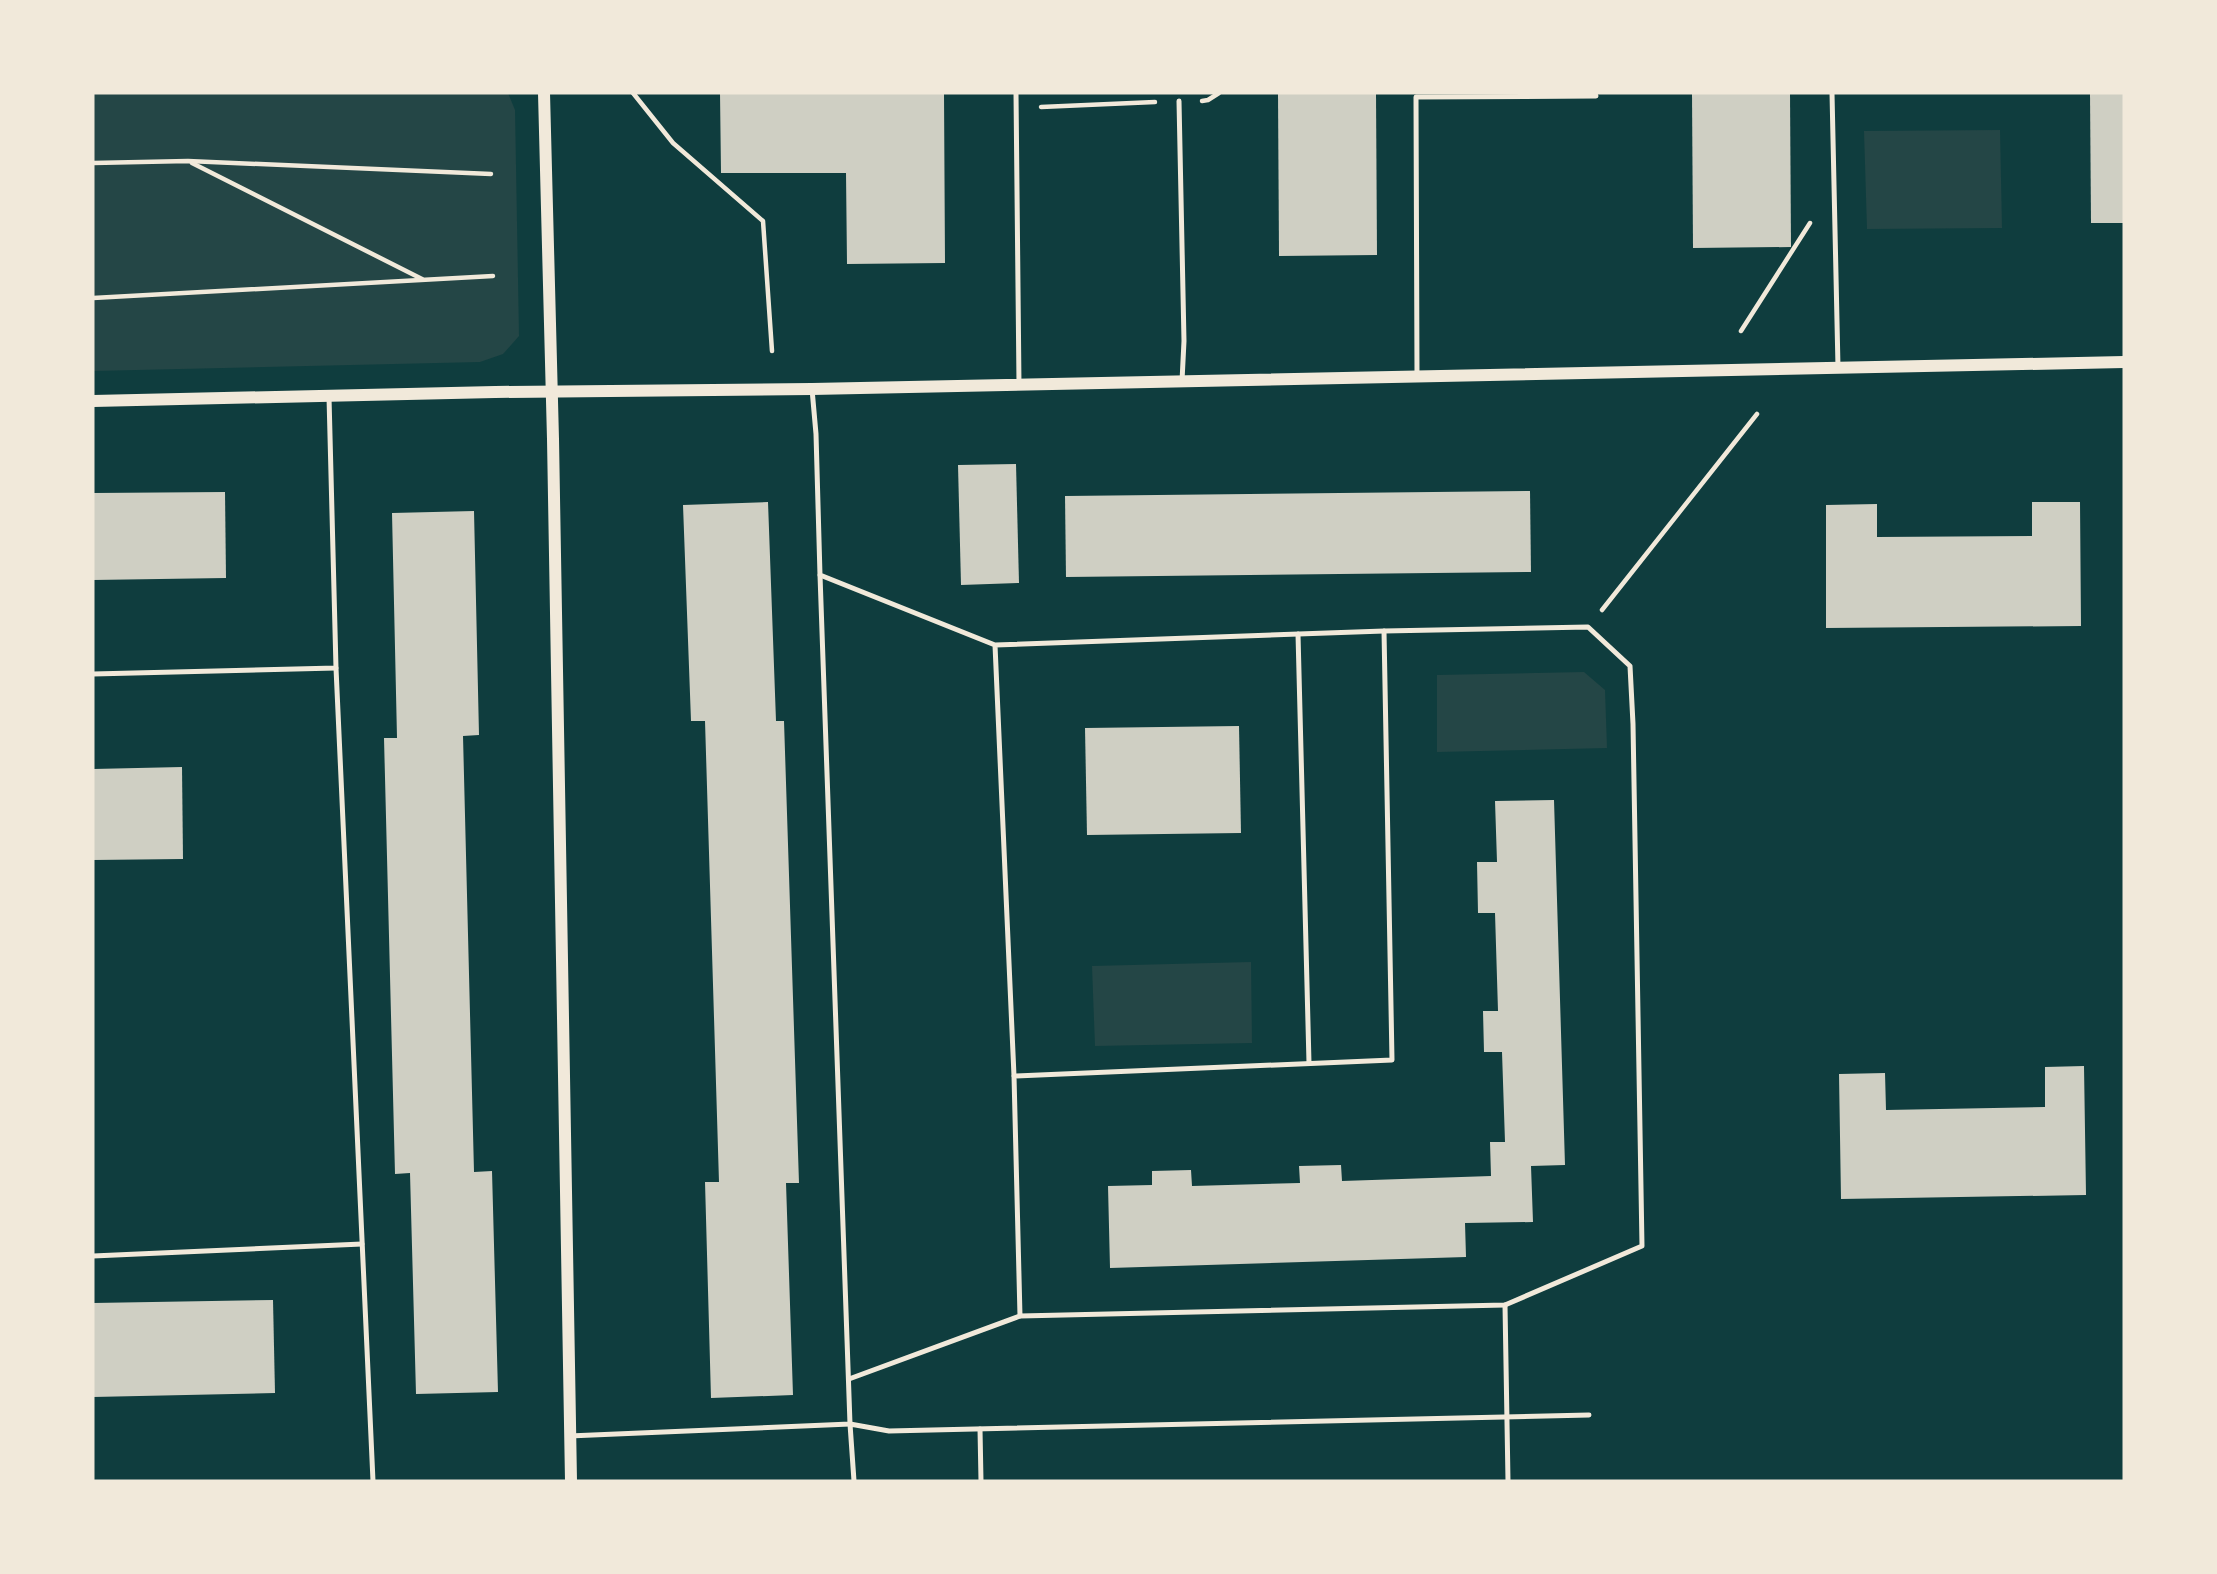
<svg xmlns="http://www.w3.org/2000/svg" width="2217" height="1574" font-family="Mulish,sans-serif">
<rect width="100%" height="100%" fill="#0f3d3e"/>
<!-- green -->
<g fill="#244646">
<polygon points="93,93 508,93 515,110 519,336 503,354 480,362 93,371"/>
<polygon points="2000,130 2002,228 1867,229 1864,131"/>
<polygon points="1584,672 1605,690 1607,748 1437,752 1437,675"/>
<polygon points="1251,962 1252,1043 1095,1046 1092,966"/>
</g>
<!-- building -->
<g fill="#cfcfc3">
<polygon points="720,93 944,93 945,263 847,264 846,173 721,173"/>
<polygon points="1278,93 1376,93 1377,255 1279,256"/>
<polygon points="1692,93 1790,93 1791,247 1693,248"/>
<polygon points="2090,93 2124,93 2124,223 2091,223"/>
<polygon points="1016,464 1019,583 961,585 958,465"/>
<polygon points="1530,491 1531,572 1066,577 1065,496"/>
<polygon points="225,492 226,578 93,580 93,493"/>
<polygon points="768,502 776,721 784,721 799,1183 786,1183 793,1395 711,1398 705,1182 719,1182 705,721 691,721 683,505"/>
<polygon points="2032,502 2080,502 2081,626 1826,628 1826,505 1877,504 1877,537 2032,536"/>
<polygon points="474,511 479,735 463,736 474,1172 492,1171 498,1392 416,1394 410,1173 395,1174 384,738 397,738 392,513"/>
<polygon points="1239,726 1241,833 1087,835 1085,728"/>
<polygon points="182,767 183,859 93,860 93,769"/>
<polygon points="1554,800 1565,1165 1531,1166 1533,1222 1465,1223 1466,1257 1110,1268 1108,1186 1152,1185 1152,1171 1191,1170 1192,1186 1300,1183 1299,1166 1341,1165 1342,1181 1491,1176 1490,1142 1505,1142 1502,1052 1484,1052 1483,1011 1498,1011 1495,913 1478,913 1477,862 1497,862 1495,801"/>
<polygon points="2084,1066 2086,1195 1841,1199 1839,1074 1885,1073 1886,1110 2045,1107 2045,1067"/>
<polygon points="273,1300 275,1393 93,1397 93,1303"/>
</g>
<g fill="none" stroke-linecap="round" stroke-linejoin="round">
<!-- path -->
<g stroke="#f1e9da" stroke-width="4.5">
<polyline points="633,93 673,143 763,221 772,351"/>
<polyline points="1202,101 1208,100 1219,93"/>
<polyline points="1041,107 1155,102"/>
<polyline points="93,163 188,161 491,174"/>
<polyline points="192,163 422,279"/>
<polyline points="93,298 493,276"/>
<polyline points="1741,331 1810,223"/>
<polyline points="1602,610 1757,414"/>
</g>
<!-- service -->
<g stroke="#f1e9da" stroke-width="5">
<polyline points="1016,93 1019,384"/>
<polyline points="1832,93 1838,367"/>
<polyline points="1179,101 1184,341 1182,381"/>
<polyline points="1417,375 1416,97 1596,96"/>
<polyline points="812,389 816,434 820,575 995,645 1384,631 1588,627 1630,666 1633,724 1642,1246 1505,1305 1020,1316 1014,1076 995,645"/>
<polyline points="1298,634 1309,1063"/>
<polyline points="336,668 373,1481"/>
<polyline points="93,674 336,668 329,397"/>
<polyline points="1014,1076 1392,1060 1384,631"/>
<polyline points="93,1256 362,1244"/>
<polyline points="1505,1305 1508,1481"/>
<polyline points="849,1379 1020,1316"/>
<polyline points="980,1429 981,1481"/>
<polyline points="569,1436 850,1424 820,575"/>
<polyline points="854,1481 850,1424 889,1431 1589,1415"/>
</g>
<!-- tertiary -->
<g stroke="#f1e9da" stroke-width="12">
<polyline points="544,93 553,439 571,1481"/>
<polyline points="93,401 495,392 812,389 2124,362"/>
</g>
</g>
<!-- border -->
<rect width="2217" height="1574" fill="none" stroke="#f1e9da" stroke-width="189"/>
</svg>
